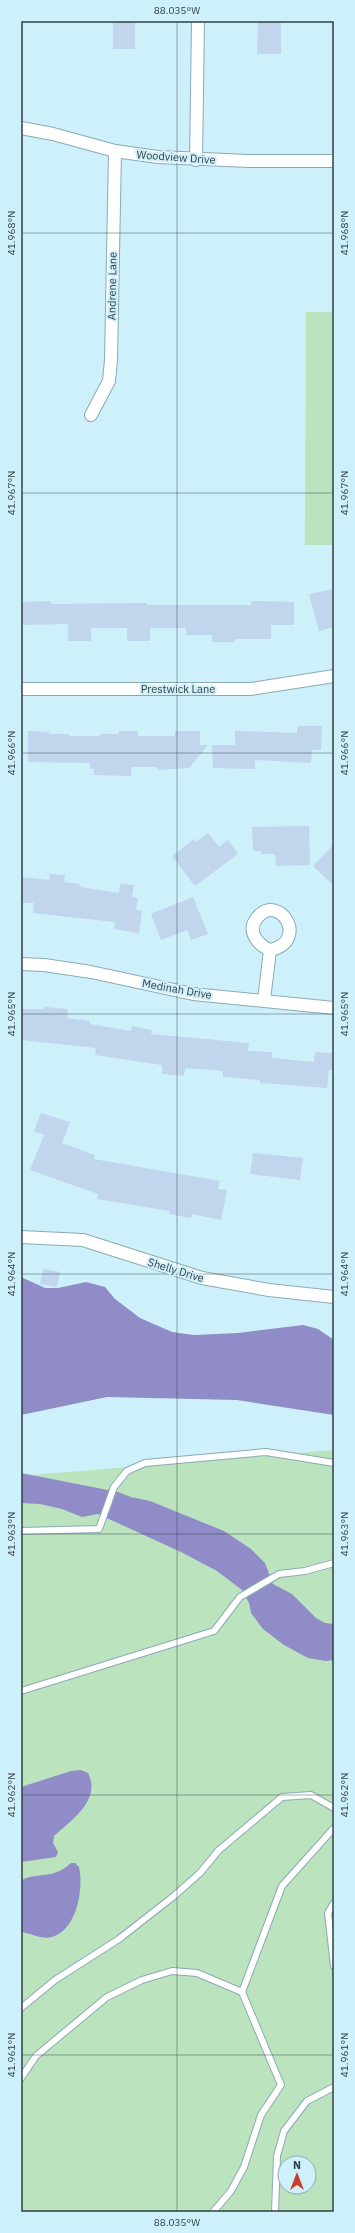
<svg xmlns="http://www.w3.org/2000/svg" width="355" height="2233" font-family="'IBM Plex Sans',sans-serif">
<rect width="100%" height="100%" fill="#cdf0fa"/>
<!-- green -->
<g fill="#bae3be" fill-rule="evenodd">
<polygon points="306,312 334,312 334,545 305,545"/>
<path d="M334,1450V2212H21V1476ZM285,2163H309V2187H285Z"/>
</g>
<!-- water -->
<g fill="#8f8cc7">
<polygon points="21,1277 45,1288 58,1288 86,1282 105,1287 115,1299 140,1318 172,1332 194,1335 238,1333 303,1325 318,1329 334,1340 334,1415 237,1400 107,1397 21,1415"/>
<polygon points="21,1473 118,1492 131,1497 150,1501 224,1531 251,1549 265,1563 273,1584 292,1594 316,1618 325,1623 334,1624 334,1660 326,1661 308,1658 284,1645 263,1629 251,1613 249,1603 242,1590 217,1571 181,1552 98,1514 82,1517 62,1509 40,1504 21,1503"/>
<path d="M81,1770L88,1773C102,1800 70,1821 54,1836L53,1843L58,1852L56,1857L21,1862V1787L71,1771Z"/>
<path d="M71,1863H75L79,1867C84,1888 77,1930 52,1937C42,1940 31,1933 21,1932V1881C35,1871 52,1881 71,1863Z"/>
</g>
<!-- building -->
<g fill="#c1d5ec">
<rect x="113" y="21" width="22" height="28"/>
<polygon points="258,21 281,21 281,54 257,54"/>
<polygon points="334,589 334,627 319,631 309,594"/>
<polygon points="51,601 51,604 147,603 147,605 251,605 251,601 294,602 294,625 271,625 271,639 235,639 235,642 212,642 212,635 186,635 186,628 150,628 150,641 127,641 127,628 91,628 91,641 68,641 68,624 21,625 21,602"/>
<polygon points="297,726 322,726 321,750 312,750 311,763 255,760 255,769 213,768 212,745 235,745 235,731 297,733"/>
<polygon points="28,731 49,732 49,734 69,734 69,736 100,736 100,734 118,734 119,731 138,731 138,736 175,736 175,731 200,731 200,745 208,745 189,768 157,770 157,767 131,767 131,776 94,775 94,769 90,769 90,763 28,762"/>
<polygon points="309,826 310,865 276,866 275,854 261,854 261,851 253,851 252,827"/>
<polygon points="208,833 219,847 228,840 238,854 195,886 172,856 194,839 196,842"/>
<polygon points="334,844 334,886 313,866"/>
<polygon points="50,874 65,875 64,882 80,884 80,887 119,893 120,884 134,885 132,897 138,898 136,910 142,911 139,933 114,929 115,922 33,913 34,903 21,903 21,877 49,880"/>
<polygon points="193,897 208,934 191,940 187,930 161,940 151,914"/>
<polygon points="45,1007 68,1009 67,1018 90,1021 90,1024 131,1031 132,1026 152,1030 151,1034 249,1043 248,1051 272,1052 272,1058 314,1062 315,1052 334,1053 334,1070 329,1070 327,1088 260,1083 260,1080 223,1077 223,1071 185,1068 184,1076 162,1074 162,1065 95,1055 96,1048 21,1040 21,1009 44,1009"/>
<polygon points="41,1113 70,1122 62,1143 95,1155 94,1159 220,1181 218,1189 227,1190 221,1220 192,1214 191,1218 169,1214 169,1211 97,1199 98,1194 30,1170 44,1135 34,1131"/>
<polygon points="253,1153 303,1158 300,1180 250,1174"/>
<polygon points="43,1269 60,1272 57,1287 40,1284"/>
</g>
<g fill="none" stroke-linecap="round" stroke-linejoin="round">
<defs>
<g id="service">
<polyline points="21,1531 99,1529 114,1487 127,1471 145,1463 266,1452 334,1463"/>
<polyline points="21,1691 214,1631 240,1597 279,1574 305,1571 334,1563"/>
<polyline points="334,1903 328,1913 334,1966"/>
<polyline points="21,2008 55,1980 119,1939 174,1896 200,1873 219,1850 282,1797 311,1795 334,1808"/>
<polyline points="21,2078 36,2056 107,1997 142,1980 172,1971 197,1973 242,1992 282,1886 334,1828"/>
<polyline points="213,2212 231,2191 244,2167 261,2115 281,2085 242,1992"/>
<polyline points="275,2212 277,2156 284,2131 307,2101 334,2087"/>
</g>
<g id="minor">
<polyline points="21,128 53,134 115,151 158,157 248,161 334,161"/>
<polyline points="196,160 198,21"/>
<polyline points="91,415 109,381 111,360 115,151"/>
<polyline points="21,689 251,689 334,676"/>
<polyline points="21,964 44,965 91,972 193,994 334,1008"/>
<path d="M264,1000L270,950C311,941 278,891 257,918C246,931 258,945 270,950"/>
<polyline points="21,1237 83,1240 202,1278 269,1290 334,1297"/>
</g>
</defs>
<!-- service casing -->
<use href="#service" stroke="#8aabb4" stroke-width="8"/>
<!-- minor casing -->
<use href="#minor" stroke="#8aabb4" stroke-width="14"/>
<!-- service -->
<use href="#service" stroke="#fff" stroke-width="6"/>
<!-- minor -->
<use href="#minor" stroke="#fff" stroke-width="12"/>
</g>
<!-- ticks -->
<path fill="none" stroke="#323f43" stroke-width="1" stroke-opacity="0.45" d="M177,21V2212M21,233H334M21,493H334M21,753H334M21,1014H334M21,1274H334M21,1534H334M21,1795H334M21,2055H334"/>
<g text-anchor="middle" stroke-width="4" stroke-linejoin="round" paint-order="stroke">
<!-- street labels -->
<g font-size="11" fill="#323f43" stroke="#cdf0fa">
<text transform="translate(176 157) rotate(4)" y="4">Woodview Drive</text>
<text transform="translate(112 286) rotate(-89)" y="4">Andrene Lane</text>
<text x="178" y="693">Prestwick Lane</text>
<text transform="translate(177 989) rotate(10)" y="4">Medinah Drive</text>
<text transform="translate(176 1270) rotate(17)" y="4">Shelly Drive</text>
</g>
</g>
<!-- border -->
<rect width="355" height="2233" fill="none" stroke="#cdf0fa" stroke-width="44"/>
<!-- north arrow -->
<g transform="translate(297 2175)"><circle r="19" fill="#cdf0fa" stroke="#8fa9b1"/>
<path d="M0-3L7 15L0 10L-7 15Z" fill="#ca3e2c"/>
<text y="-6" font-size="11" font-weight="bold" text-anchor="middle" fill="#323f43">N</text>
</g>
<rect x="22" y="22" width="311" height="2189" fill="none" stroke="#323f43" stroke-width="1.5"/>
<g font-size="10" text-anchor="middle" fill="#323f43">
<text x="177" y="14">88.035°W</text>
<text transform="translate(11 233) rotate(-90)" y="4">41.968°N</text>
<text transform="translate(344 233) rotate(-90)" y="4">41.968°N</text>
<text transform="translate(11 493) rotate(-90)" y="4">41.967°N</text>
<text transform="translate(344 493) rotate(-90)" y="4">41.967°N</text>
<text transform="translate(11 753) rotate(-90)" y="4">41.966°N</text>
<text transform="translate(344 753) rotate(-90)" y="4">41.966°N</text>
<text transform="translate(11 1014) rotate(-90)" y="4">41.965°N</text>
<text transform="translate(344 1014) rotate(-90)" y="4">41.965°N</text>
<text transform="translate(11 1274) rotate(-90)" y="4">41.964°N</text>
<text transform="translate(344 1274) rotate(-90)" y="4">41.964°N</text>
<text transform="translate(11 1534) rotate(-90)" y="4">41.963°N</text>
<text transform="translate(344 1534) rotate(-90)" y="4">41.963°N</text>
<text transform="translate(11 1795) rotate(-90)" y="4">41.962°N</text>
<text transform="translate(344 1795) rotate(-90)" y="4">41.962°N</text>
<text transform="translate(11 2055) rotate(-90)" y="4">41.961°N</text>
<text transform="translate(344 2055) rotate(-90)" y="4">41.961°N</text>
<text x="177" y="2226">88.035°W</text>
</g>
</svg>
